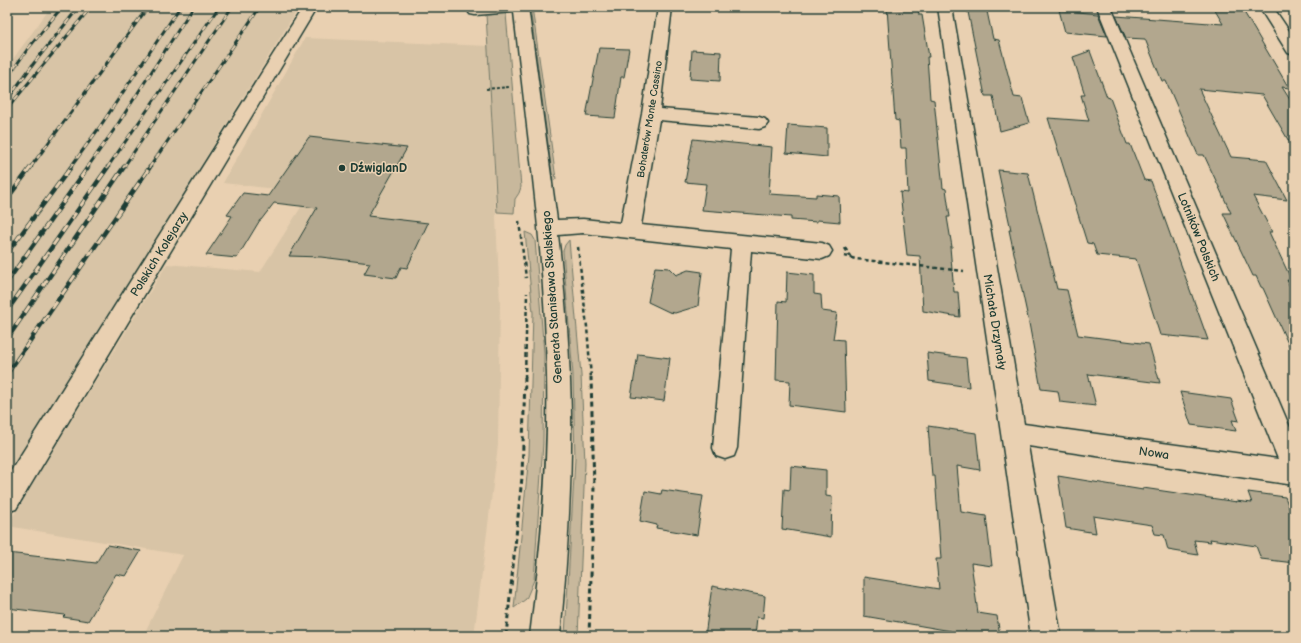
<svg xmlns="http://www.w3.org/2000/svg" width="1301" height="643" font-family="'Balsamiq Sans',sans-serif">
<rect width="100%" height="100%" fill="#e9d0b1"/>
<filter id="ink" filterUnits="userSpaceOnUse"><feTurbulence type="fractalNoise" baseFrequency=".025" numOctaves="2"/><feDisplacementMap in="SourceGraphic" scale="8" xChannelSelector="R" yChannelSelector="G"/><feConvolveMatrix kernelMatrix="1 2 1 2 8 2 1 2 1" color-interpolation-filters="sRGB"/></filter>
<g filter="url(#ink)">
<!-- built -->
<g fill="#d8c4a6">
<polygon points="51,7 299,7 7,478 7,67"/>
<polygon points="305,38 488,46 500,303 498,445 474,636 143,636 183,555 7,526 167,264 260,272 310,193 223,183"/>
</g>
<!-- green -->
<g fill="#c8b89c" stroke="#747a68">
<polygon points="530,7 532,7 556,179 553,181"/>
<polygon points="500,12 506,14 521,187 519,193 515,199 514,213 497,212 486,14"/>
<polygon points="525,232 532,235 535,240 544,353 543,443 534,580 526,599 514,608 529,455 533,313"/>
<polygon points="569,240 581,375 585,463 578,636 565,636 575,459 573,375 563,251 565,245"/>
</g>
<!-- building -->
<g fill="#b2a78e" stroke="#1f3d34">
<polygon points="967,7 986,7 993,39 999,40 1014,97 1022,98 1029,123 1000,131 993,96 985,96"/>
<polygon points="1213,7 1241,7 1289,88 1282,87 1294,106 1294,150 1262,95 1199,89 1231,157 1266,160 1287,200 1253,196 1272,232 1269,232 1292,281 1287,280 1294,296 1294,357 1263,288 1261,287 1256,276 1253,276 1223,213 1231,213 1204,155 1198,155 1166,81 1162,81 1145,39 1126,38 1116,16 1223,24"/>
<polygon points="887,8 918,10 919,15 922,15 929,57 927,57 930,99 934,100 943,188 946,189 950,217 947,217 952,247 950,247 954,292 958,292 960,317 923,311 920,256 907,255 900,192 908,193 906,148 901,148 899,121 895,120"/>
<polygon points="1059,10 1098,14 1107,36 1065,32"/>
<polygon points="599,48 629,49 624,77 621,77 615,118 586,116"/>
<polygon points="692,50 721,52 720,81 690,79"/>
<polygon points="1090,51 1107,97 1110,98 1127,144 1130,144 1144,180 1151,181 1208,340 1160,335 1136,259 1097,255 1093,244 1087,243 1048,118 1089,121 1081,95 1085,95 1073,57"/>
<polygon points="788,125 827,128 827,157 786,153"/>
<polygon points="309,137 407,148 368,216 428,223 407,268 401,267 396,278 364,274 370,263 321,257 289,256 317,208 274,203 261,220 260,220 237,258 206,255 232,216 227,215 243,193 268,196"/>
<polygon points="693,139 772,147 769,194 816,197 816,194 839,196 840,222 817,220 817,222 791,220 791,217 702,210 706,184 685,182"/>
<polygon points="998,170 1028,173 1057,289 1067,290 1078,335 1149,344 1160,383 1088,374 1096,406 1060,402 1058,391 1041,389 1029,323 1009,230 1011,230"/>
<polygon points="655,267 669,268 676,275 688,270 702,272 698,306 675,313 669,312 648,302"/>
<polygon points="787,272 814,275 814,294 821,295 822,311 837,313 833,339 844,340 846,412 789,405 790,381 776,380 778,301 786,302"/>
<polygon points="927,353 966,358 969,387 929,381"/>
<polygon points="638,354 670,358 664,401 631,397"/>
<polygon points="1180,392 1231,399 1239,421 1232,420 1236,431 1191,425"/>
<polygon points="928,426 976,433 980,470 957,466 961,512 986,516 992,566 971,563 978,613 997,616 1000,636 952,636 951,631 864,616 864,577 939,589 936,559 941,559 935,476 932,476"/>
<polygon points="791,466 826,470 826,496 832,497 831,537 782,529 784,489 790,490"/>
<polygon points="1058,476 1143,490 1143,488 1237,502 1236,501 1252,503 1248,492 1285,497 1294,520 1294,563 1261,559 1256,546 1210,539 1211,542 1194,540 1198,555 1168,550 1164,535 1155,534 1152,525 1093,516 1096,533 1066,528"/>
<polygon points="662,490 703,496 697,535 656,528 657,525 640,521 645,491 661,494"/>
<polygon points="107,545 141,551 126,576 116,574 88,621 63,617 65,615 7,608 7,553 96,563"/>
<polygon points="712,586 765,596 763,618 757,617 755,636 705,636"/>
</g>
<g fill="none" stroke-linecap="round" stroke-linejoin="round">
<defs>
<g id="minor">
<polygon points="303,7 317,7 16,509 7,512 7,477"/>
<path d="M473,7H528L557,220L583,219L621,223L642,114L658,7H672L660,109L759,117L765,119L768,123L765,127L759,129L659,120L641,225L822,243L829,246L832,251L829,256L822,259L751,251L737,448L734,456L725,459L716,456L713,448L731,249L583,233L558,235C565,294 570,353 571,413C572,487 567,562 560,636H530C541,549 549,463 547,375C545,254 527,133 514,12L475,15L470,14L468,11L470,8Z"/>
<polygon points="938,7 952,7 1024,424 1278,459 1097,7 1111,7 1294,437 1294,485 1028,446 1061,636 1031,636"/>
<polygon points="1259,7 1273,7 1294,38 1294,55 1288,53"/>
</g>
</defs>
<!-- minor casing -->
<use href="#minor" stroke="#1f3d34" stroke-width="3"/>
<!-- path-far2 -->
<polyline stroke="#1f3d34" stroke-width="2" stroke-dasharray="3 2" stroke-linecap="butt" points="486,89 509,87"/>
<!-- path-far1 -->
<g stroke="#1f3d34" stroke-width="2.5" stroke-dasharray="4 3" stroke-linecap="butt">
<polyline points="519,221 526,278"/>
<polyline points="578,247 587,327 591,378"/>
<polyline points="845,248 851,258"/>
<polyline points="844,256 856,259 964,271"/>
<polyline points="525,378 527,293"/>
</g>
<!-- path -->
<g stroke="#1f3d34" stroke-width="3" stroke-dasharray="5 3.5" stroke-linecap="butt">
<polyline points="506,636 522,477 525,377"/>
<polyline points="589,636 594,487 591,377"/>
</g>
<!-- minor -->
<use href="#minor" fill="#e9d0b1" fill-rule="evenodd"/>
<defs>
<g id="rail-far1">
<polyline points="7,78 27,50 62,7"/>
<polyline points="7,100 34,63 79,7"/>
<polyline points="7,109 91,7"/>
<polyline points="30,168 148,7"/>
<polyline points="70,168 99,128 180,7"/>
<polyline points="87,168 116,127 193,7"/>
<polyline points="107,168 219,7"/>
<polyline points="123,168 232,7"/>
<polyline points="149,168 260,7"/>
</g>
<g id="rail">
<polyline points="7,199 31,167"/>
<polyline points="7,253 71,167"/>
<polyline points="7,282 88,167"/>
<polyline points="7,311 108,167"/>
<polyline points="7,339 124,167"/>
<polyline points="7,374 150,167"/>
</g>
</defs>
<!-- rail-far1 casing -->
<use href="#rail-far1" stroke="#1f3d34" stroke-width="3"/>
<!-- rail casing -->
<use href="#rail" stroke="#1f3d34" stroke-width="4.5"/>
<!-- rail-far1 -->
<use href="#rail-far1" stroke="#e9d0b1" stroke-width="2" stroke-dasharray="6" stroke-linecap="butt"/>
<!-- rail -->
<use href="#rail" stroke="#e9d0b1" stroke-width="3" stroke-dasharray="8" stroke-linecap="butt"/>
</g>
</g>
<!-- markers -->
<circle fill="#1f3d34" stroke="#e9d0b1" stroke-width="1.5" cx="342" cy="168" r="4"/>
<g text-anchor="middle" stroke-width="3" stroke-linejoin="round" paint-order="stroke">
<!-- far-street labels -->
<g font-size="10" fill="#1f3d34" stroke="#e9d0b1">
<text transform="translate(649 119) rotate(-81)" y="4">Bohaterów Monte Cassino</text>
</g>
<!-- poi labels -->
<g font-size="12" font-weight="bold" fill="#1f3d34" stroke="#e9d0b1" text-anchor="start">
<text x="350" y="172">DźwiglanD</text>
</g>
<!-- street labels -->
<g font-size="12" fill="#1f3d34" stroke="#e9d0b1">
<text transform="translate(1199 237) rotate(68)" y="4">Lotników Polskich</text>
<text transform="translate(159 254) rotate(-58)" y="4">Polskich Kolejarzy</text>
<text transform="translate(552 297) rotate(-94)" y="4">Generała Stanisława Skalskiego</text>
<text transform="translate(995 322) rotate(81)" y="4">Michała Drzymały</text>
<text transform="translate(1154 453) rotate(8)" y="4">Nowa</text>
</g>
</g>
<!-- margin -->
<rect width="1301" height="643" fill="none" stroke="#e9d0b1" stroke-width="24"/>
<rect x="12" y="12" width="1277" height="619" fill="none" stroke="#1f3d34" stroke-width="1.5" filter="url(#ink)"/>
</svg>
